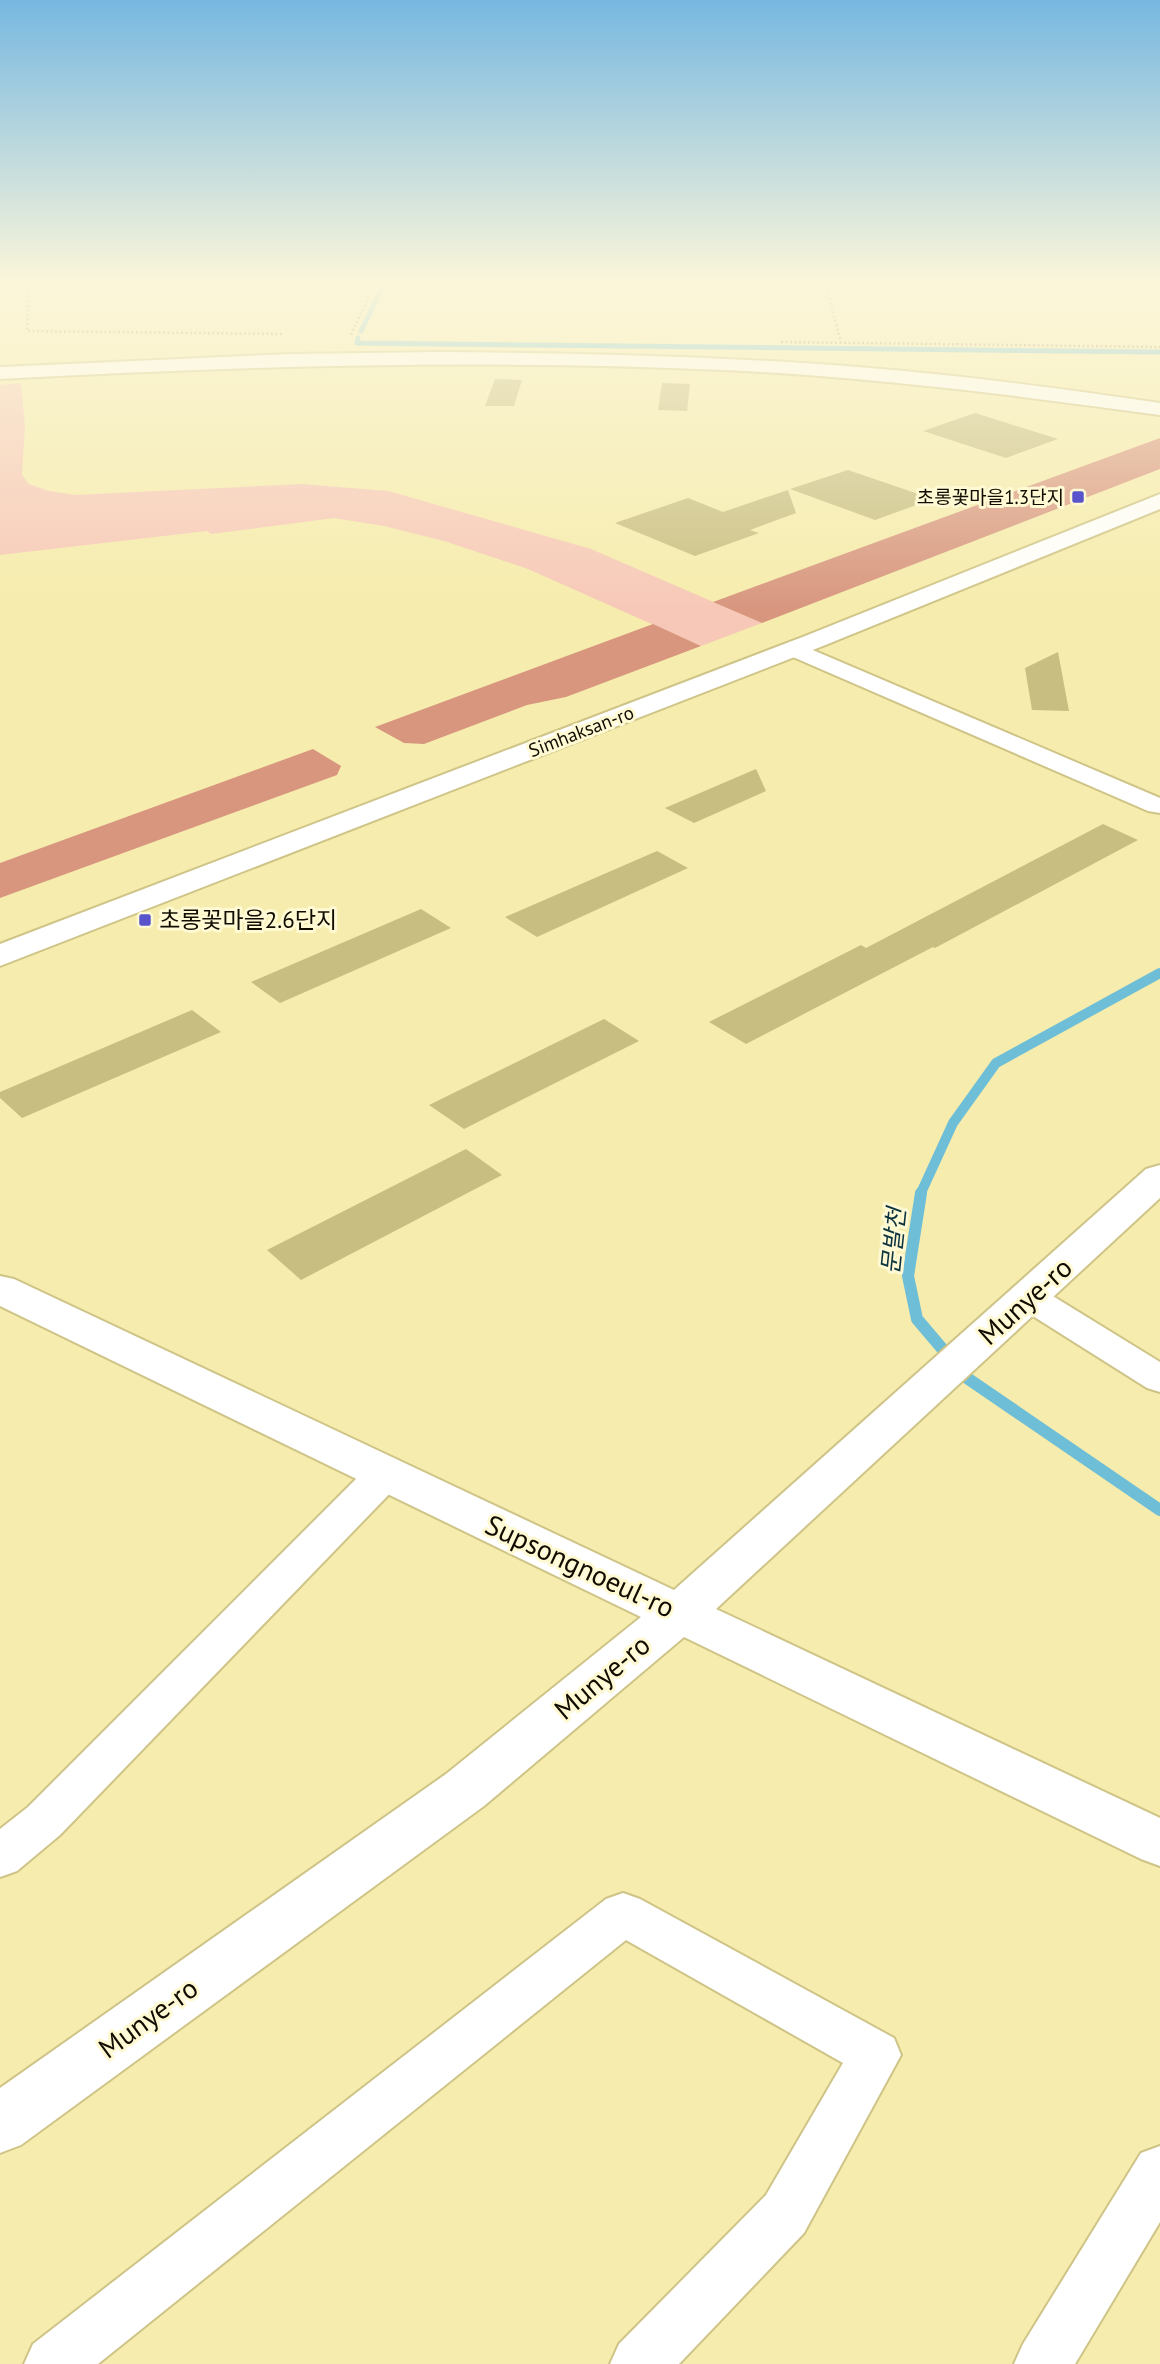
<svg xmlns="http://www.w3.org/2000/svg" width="1160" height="2364" font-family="'PT Sans','Noto Sans KR',sans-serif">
<rect width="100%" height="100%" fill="#f6ecad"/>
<!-- green -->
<polygon fill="#f7c8b8" points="21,383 25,425 22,475 29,484 49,491 75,495 302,484 388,491 591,549 762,623 701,646 528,569 444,541 384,526 334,518 211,534 207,531 0,555 0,385"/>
<!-- forest -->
<g fill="#d8967f">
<polygon points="1160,438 1160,469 762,623 713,602"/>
<polygon points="653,624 701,646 566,697 527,705 424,744 404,743 375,727"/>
<polygon points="313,749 341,766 337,775 0,898 0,863"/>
</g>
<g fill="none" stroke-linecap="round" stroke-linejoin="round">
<!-- stream-far2 -->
<g stroke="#6ebed7" stroke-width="5">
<polyline points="361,331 385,282"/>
<polyline points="358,338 357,343 1160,352"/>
</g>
<!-- stream-far1 -->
<polyline stroke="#6ebed7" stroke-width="10" points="920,1195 953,1123 996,1063 1160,973"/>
<!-- stream -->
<polyline stroke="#6ebed7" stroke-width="12" points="921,1193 908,1276 917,1319 967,1378 1160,1510"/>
</g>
<!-- building -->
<g fill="#c8be81">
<polygon points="495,379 522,380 514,406 485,406"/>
<polygon points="662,383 690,384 687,411 658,410"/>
<polygon points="975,413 1058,439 1006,458 923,431"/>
<polygon points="848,470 933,499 875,520 790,489"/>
<polygon points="788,490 796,513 750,530 759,533 695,556 615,523 688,498 723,512"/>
<polygon points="1058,652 1069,711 1032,710 1025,668"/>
<polygon points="756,769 766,791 694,823 665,808"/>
<polygon points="1103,824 1138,840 935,948 933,947 746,1044 709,1022 861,945 866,948"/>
<polygon points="657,851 688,868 537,937 505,917"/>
<polygon points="421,909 451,928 280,1003 251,982"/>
<polygon points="192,1010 221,1032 22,1118 0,1098 0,1092"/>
<polygon points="604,1019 639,1041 464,1129 429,1105"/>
<polygon points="466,1149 502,1175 301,1280 267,1250"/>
</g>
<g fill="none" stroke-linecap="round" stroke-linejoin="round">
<defs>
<g id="street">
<polygon points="794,642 1160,798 1160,813 1148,811 786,654 783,649 786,644"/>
<polygon points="1030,1286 1043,1290 1160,1362 1160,1392 1147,1388 1017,1306 1012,1298 1017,1290"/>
<polygon points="384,1461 398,1465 404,1475 398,1485 60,1835 17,1871 0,1877 0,1829 28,1807 370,1465"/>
<polygon points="623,1893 640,1899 894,2038 901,2055 804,2233 679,2364 610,2364 619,2344 766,2195 843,2063 626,1940 98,2364 24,2364 33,2344 606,1899"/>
<polygon points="1160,2146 1160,2222 1075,2364 1014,2364 1023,2344 1141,2153"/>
</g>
<g id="secondary">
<path d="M436,352C581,353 726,356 870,368C967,376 1064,389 1160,403V415C1015,395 870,377 724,370C483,359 241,366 0,379V367L290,354Z"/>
<polygon points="1160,494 1160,509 823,646 0,966 0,944 805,636"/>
<polygon points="1160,1165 1160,1198 716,1609 1160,1818 1160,1866 1141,1859 684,1637 484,1806 21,2145 0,2153 0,2088 446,1774 641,1617 0,1306 0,1276 14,1279 674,1590 1146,1169"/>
</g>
</defs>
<!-- street casing -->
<use href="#street" stroke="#cfc487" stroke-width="4"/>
<!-- secondary casing -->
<use href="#secondary" stroke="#cfc487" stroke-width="4"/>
<!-- path -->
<g stroke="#a29a6e" stroke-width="2.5" stroke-dasharray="2 2.5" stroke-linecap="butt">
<polyline points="26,279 29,283 27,331 282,334"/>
<polyline points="819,279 826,286 841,343"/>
<polyline points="351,335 377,279"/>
<polyline points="781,342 1160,347"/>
</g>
<!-- street -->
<use href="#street" fill="#fff" fill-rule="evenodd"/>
<!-- secondary -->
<use href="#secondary" fill="#fff" fill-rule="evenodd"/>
</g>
<!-- sky -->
<linearGradient id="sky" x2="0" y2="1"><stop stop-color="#77b8e1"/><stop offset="0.46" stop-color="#fbf6da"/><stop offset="1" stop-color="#fbf6da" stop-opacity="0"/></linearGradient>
<rect width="1160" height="610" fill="url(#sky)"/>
<!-- markers -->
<g fill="#5954cc" stroke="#fff9d4" stroke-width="2.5">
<rect x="1071" y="490" width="14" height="14" rx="3.5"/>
<rect x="138" y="913" width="14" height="14" rx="3.5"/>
</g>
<g text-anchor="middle" stroke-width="6" stroke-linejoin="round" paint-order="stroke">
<!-- far-poi labels -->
<g font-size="19" fill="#100c00" stroke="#fff9d4" text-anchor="end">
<text x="1064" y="504">초롱꽃마을1.3단지</text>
</g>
<!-- far-street labels -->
<g font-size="19" fill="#100c00" stroke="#fff9d4">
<text transform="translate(581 731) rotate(-21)" y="7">Simhaksan-ro</text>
</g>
<!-- poi labels -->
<g font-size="23" fill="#100c00" stroke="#fff9d4" text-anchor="start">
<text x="159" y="928">초롱꽃마을2.6단지</text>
</g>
<!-- water labels -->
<g font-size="24" font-style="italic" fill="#0c333e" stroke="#fff9d4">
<text transform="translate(894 1241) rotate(-84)" y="8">문발천</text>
</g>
<!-- near-street labels -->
<g font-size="28" fill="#100c00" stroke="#fff9d4">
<text transform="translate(1025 1301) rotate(-42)" y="10">Munye-ro</text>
<text transform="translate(580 1566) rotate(25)" y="10">Supsongnoeul-ro</text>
<text transform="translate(602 1677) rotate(-40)" y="10">Munye-ro</text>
<text transform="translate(148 2018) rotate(-36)" y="10">Munye-ro</text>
</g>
</g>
</svg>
